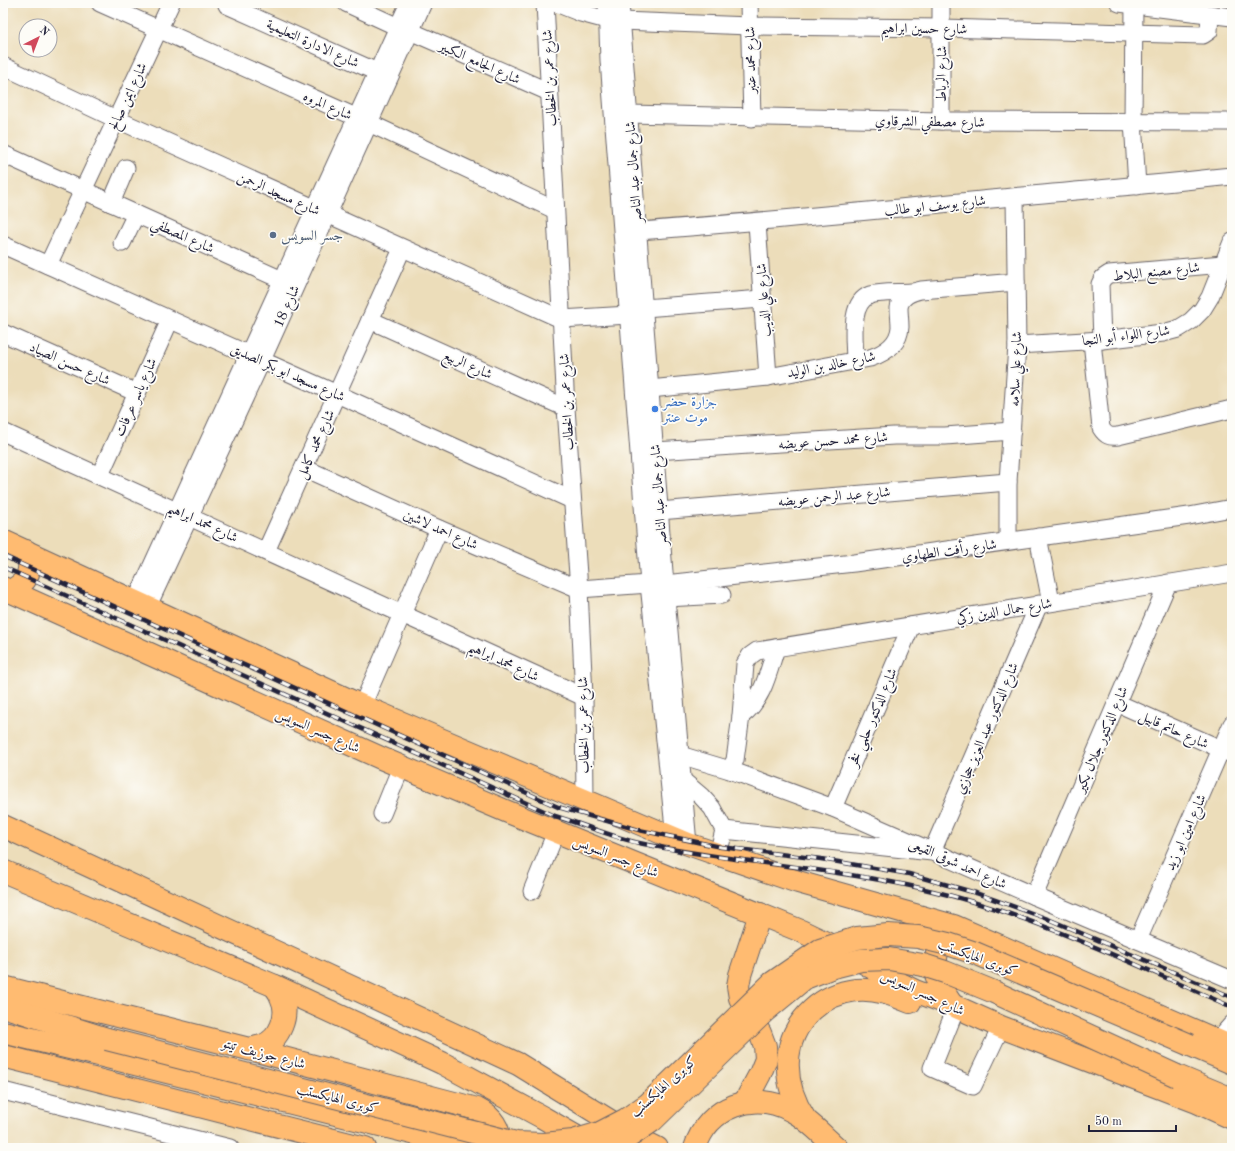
<svg xmlns="http://www.w3.org/2000/svg" width="1235" height="1151" font-family="'Old Standard TT',Amiri,serif">
<rect width="100%" height="100%" fill="#fdfcf7"/>
<filter id="ink" filterUnits="userSpaceOnUse"><feTurbulence type="fractalNoise" baseFrequency=".025" numOctaves="2"/><feDisplacementMap in="SourceGraphic" scale="8" xChannelSelector="R" yChannelSelector="G"/><feConvolveMatrix kernelMatrix="1 2 1 2 8 2 1 2 1" color-interpolation-filters="sRGB"/></filter>
<filter id="wash" filterUnits="userSpaceOnUse"><feTurbulence type="fractalNoise" baseFrequency=".012" numOctaves="4" result="noise"/><feDisplacementMap in="SourceGraphic" scale="16" xChannelSelector="R" yChannelSelector="G"/><feGaussianBlur stdDeviation="0.9" result="paint"/><feColorMatrix in="noise" values="0 0 0 0 0 0 0 0 0 0 0 0 0 0 0 0 0 1.4 0 .05"/><feComposite in="paint" operator="in"/></filter>
<g filter="url(#wash)">
<rect width="100%" height="100%" fill="#ecddba"/>
</g>
<g filter="url(#ink)">
<g fill="none" stroke-linecap="round" stroke-linejoin="round">
<defs>
<g id="minor">
<polyline points="100,3 369,123 555,210"/>
<polyline points="346,3 398,27"/>
<polyline points="545,3 566,408 579,589 584,697 585,801"/>
<polyline points="556,3 581,13 607,20"/>
<polyline points="607,3 609,60 649,584 675,838"/>
<polyline points="620,3 666,598 688,844"/>
<polyline points="749,3 752,118"/>
<polyline points="1119,3 1232,17"/>
<polyline points="227,5 377,72"/>
<polyline points="1134,5 1133,121 1137,186"/>
<polyline points="621,21 750,26 942,28 1203,35 1209,31 1210,14"/>
<polyline points="410,31 549,92"/>
<polyline points="3,66 116,119 561,319 629,315"/>
<polyline points="629,114 941,121 1232,122"/>
<polyline points="941,121 941,3"/>
<polyline points="3,154 282,280"/>
<polyline points="111,203 126,168"/>
<polyline points="757,223 768,377"/>
<path d="M638,231C763,222 887,209 1012,197C1085,190 1159,184 1232,176"/>
<polyline points="122,243 136,214"/>
<polyline points="3,245 337,394 572,500"/>
<polyline points="48,265 171,3"/>
<polyline points="644,308 762,299"/>
<polyline points="370,320 566,408"/>
<polyline points="3,333 137,393"/>
<polyline points="1102,340 1100,284 1103,278 1109,274 1223,264"/>
<path d="M1092,341L1101,428C1106,436 1110,437 1118,436L1232,409"/>
<polyline points="1017,345 1102,340 1163,333 1178,329 1191,321 1202,310 1210,297 1232,242"/>
<path d="M855,361C855,342 848,303 870,295C881,292 899,293 911,292"/>
<path d="M650,389L768,377L870,358C885,353 899,344 900,327C900,320 899,314 899,308C900,296 911,292 921,290L1016,282"/>
<polyline points="3,432 584,697"/>
<polyline points="655,451 894,436 945,436 1012,431"/>
<polyline points="304,468 439,529 579,589 649,584"/>
<polyline points="100,475 170,320"/>
<polyline points="659,511 1008,482"/>
<polyline points="1038,537 1051,602"/>
<polyline points="1008,541 1008,482 1017,345 1015,197"/>
<polyline points="266,551 402,249"/>
<polyline points="665,584 854,563 1189,516 1232,508"/>
<polyline points="666,598 722,595"/>
<polyline points="135,603 409,3"/>
<polyline points="147,608 262,360 423,3"/>
<polyline points="1117,703 1232,754"/>
<polyline points="362,706 439,529"/>
<path d="M741,716C763,700 768,673 776,648"/>
<polyline points="680,755 730,770 833,808 1034,896 1232,980"/>
<polyline points="730,770 735,760 741,716 745,664 750,656 757,651 1232,573"/>
<polyline points="682,780 701,796 712,808 724,830"/>
<polyline points="833,808 911,626"/>
<polyline points="382,814 401,767"/>
<polyline points="718,855 724,830 932,852 1039,604"/>
<polyline points="532,891 556,832"/>
<polyline points="1034,896 1168,583"/>
<polyline points="1138,940 1232,724"/>
<polyline points="952,1018 932,1068 973,1086 1001,1027"/>
<polyline points="1217,1041 1232,1024"/>
<polyline points="3,1091 230,1148"/>
</g>
<g id="major">
<polyline points="3,541 362,706 688,844 798,882 954,926 1232,1047"/>
<polyline points="3,588 381,758 508,812 801,931 851,955 893,980 915,991 952,1005 1001,1027 1197,1102 1232,1118"/>
<path d="M10,591C29,582 33,570 26,551"/>
<polyline points="3,826 518,1064 641,1140 657,1148"/>
<polyline points="3,871 275,986 442,1063 542,1117 596,1148"/>
<path d="M3,987L249,1049L477,1109C493,1117 501,1130 500,1148"/>
<path d="M952,1005C948,998 942,991 939,983C930,964 938,942 952,928"/>
<path d="M249,1049C253,1048 258,1047 262,1046C280,1039 290,1015 281,997C280,993 277,990 275,986"/>
<polyline points="3,1056 365,1148"/>
<polyline points="745,1102 760,1074 766,1059 765,1046 760,1033 740,998 738,986 740,975 760,914"/>
<path d="M805,1119C782,1084 780,1040 812,1010C824,999 840,992 856,990C876,988 893,995 910,1002"/>
<path d="M695,1148C708,1106 754,1090 792,1111C808,1119 823,1136 837,1148"/>
</g>
<g id="highway">
<polyline points="3,1006 107,1039"/>
<polyline points="3,1032 103,1056 472,1148"/>
<polyline points="1190,1045 1232,1063"/>
<polyline points="1177,1076 1232,1099"/>
</g>
</defs>
<!-- minor casing -->
<use href="#minor" stroke="#696367" stroke-width="19"/>
<!-- major casing -->
<use href="#major" stroke="#696367" stroke-width="24"/>
<!-- highway casing -->
<use href="#highway" stroke="#696367" stroke-width="24"/>
<!-- minor -->
<use href="#minor" stroke="#fff" stroke-width="17"/>
<!-- major -->
<use href="#major" stroke="#ffbb71" stroke-width="22"/>
<!-- highway -->
<use href="#highway" stroke="#ffbb71" stroke-width="22"/>
<defs>
<g id="rail">
<polyline points="3,556 558,807 639,830 721,847 821,859 909,874 976,893 1048,919 1232,997"/>
<path d="M3,567L555,816C582,824 612,837 639,843C728,862 818,866 906,885C1020,908 1126,961 1232,1007"/>
</g>
</defs>
<!-- rail casing -->
<use href="#rail" stroke="#22223b" stroke-width="4.5"/>
<!-- rail -->
<use href="#rail" stroke="#fdfcf7" stroke-width="3" stroke-dasharray="9" stroke-linecap="butt"/>
<defs>
<g id="highway-bridge">
<polyline points="107,1039 516,1143 544,1144 573,1141 600,1133 625,1120 648,1104 772,983 820,950 857,938 888,935 918,937 948,944 975,953 1190,1045"/>
<polyline points="605,1148 630,1136 652,1121 765,1011 805,978 833,967 861,960 889,959 923,965 945,972 994,992 1177,1076"/>
</g>
</defs>
<!-- highway-bridge casing -->
<use href="#highway-bridge" stroke="#696367" stroke-width="24" stroke-linecap="butt"/>
<!-- highway-bridge -->
<use href="#highway-bridge" stroke="#ffbb71" stroke-width="22"/>
</g>
</g>
<!-- markers -->
<circle fill="#5c6f8a" stroke="#fdfcf7" stroke-width="1.5" cx="273" cy="235" r="4"/>
<circle fill="#3f7fe0" stroke="#fdfcf7" stroke-width="1.5" cx="655" cy="409" r="4"/>
<g text-anchor="middle" stroke-width="3.5" stroke-linejoin="round" paint-order="stroke">
<!-- street labels -->
<g font-size="14" fill="#22223b" stroke="#fdfcf7">
<text transform="translate(924 28) rotate(1)" y="5">شارع حسين ابراهيم</text>
<text transform="translate(313 43) rotate(24)" y="5">شارع الادارة التعليمية</text>
<text transform="translate(750 60) rotate(-91)" y="5">شارع محمد عنبر</text>
<text transform="translate(480 62) rotate(24)" y="5">شارع الجامع الكبير</text>
<text transform="translate(941 74) rotate(-89)" y="5">شارع الرباط</text>
<text transform="translate(549 78) rotate(-93)" y="5">شارع عمر بن الخطاب</text>
<text transform="translate(127 96) rotate(-65)" y="5">شارع ايمن صالح</text>
<text transform="translate(328 105) rotate(24)" y="5">شارع المروه</text>
<text transform="translate(930 121) rotate(1)" y="5">شارع مصطفي الشرقاوي</text>
<text transform="translate(633 172) rotate(-94)" y="5">شارع جمال عبد الناصر</text>
<text transform="translate(279 193) rotate(24)" y="5">شارع مسجد الرحمن</text>
<text transform="translate(935 205) rotate(-6)" y="5">شارع يوسف ابو طالب</text>
<text transform="translate(183 235) rotate(24)" y="5">شارع المصطفي</text>
<text transform="translate(1156 271) rotate(-6)" y="5">شارع مصنع البلاط</text>
<text transform="translate(763 300) rotate(-94)" y="5">شارع علي الديب</text>
<text transform="translate(286 306) rotate(-66)" y="5">شارع 18</text>
<text transform="translate(1126 335) rotate(-7)" y="5">شارع اللواء أبو النجا</text>
<text transform="translate(70 363) rotate(24)" y="5">شارع حسن الصياد</text>
<text transform="translate(468 364) rotate(24)" y="5">شارع الربيع</text>
<text transform="translate(831 364) rotate(-11)" y="5">شارع خالد بن الوليد</text>
<text transform="translate(1015 369) rotate(-88)" y="5">شارع علي سلامه</text>
<text transform="translate(288 372) rotate(24)" y="5">شارع مسجد ابو بكر الصديق</text>
<text transform="translate(135 397) rotate(-66)" y="5">شارع ياسر عرفات</text>
<text transform="translate(566 402) rotate(-93)" y="5">شارع عمر بن الخطاب</text>
<text transform="translate(833 440) rotate(-4)" y="5">شارع محمد حسن عويضه</text>
<text transform="translate(315 444) rotate(-66)" y="5">شارع محمد كامل</text>
<text transform="translate(658 495) rotate(-94)" y="5">شارع جمال عبد الناصر</text>
<text transform="translate(834 496) rotate(-5)" y="5">شارع عبد الرحمن عويضه</text>
<text transform="translate(203 522) rotate(25)" y="5">شارع محمد ابراهيم</text>
<text transform="translate(441 529) rotate(24)" y="5">شارع احمد لاشين</text>
<text transform="translate(949 550) rotate(-8)" y="5">شارع رأفت الطهاوي</text>
<text transform="translate(1004 610) rotate(-9)" y="5">شارع جمال الدين زكي</text>
<text transform="translate(504 661) rotate(25)" y="5">شارع محمد ابراهيم</text>
<text transform="translate(872 717) rotate(-67)" y="5">شارع الدكتور حلمي فخر</text>
<text transform="translate(583 725) rotate(-91)" y="5">شارع عمر بن الخطاب</text>
<text transform="translate(986 728) rotate(-67)" y="5">شارع الدكتور عبد العزيز حجازي</text>
<text transform="translate(1174 729) rotate(24)" y="5">شارع حاتم قابيل</text>
<text transform="translate(318 730) rotate(24)" y="5">شارع جسر السويس</text>
<text transform="translate(1101 739) rotate(-67)" y="5">شارع الدكتور جلال بكير</text>
<text transform="translate(1185 832) rotate(-66)" y="5">شارع امين ابو زيد</text>
<text transform="translate(616 856) rotate(22)" y="5">شارع جسر السويس</text>
<text transform="translate(958 863) rotate(24)" y="5">شارع احمد شوقى القيعى</text>
<text transform="translate(978 957) rotate(20)" y="5">كوبرى الهايكستب</text>
<text transform="translate(923 992) rotate(25)" y="5">شارع جسر السويس</text>
<text transform="translate(264 1053) rotate(15)" y="5">شارع جوزيف تيتو</text>
<text transform="translate(663 1086) rotate(-42)" y="5">كوبرى الهايكستب</text>
<text transform="translate(338 1098) rotate(14)" y="5">كوبرى الهايكستب</text>
</g>
<!-- service labels -->
<g font-size="14" fill="#4e5e75" stroke="#fdfcf7" text-anchor="start">
<text x="281" y="240">جسر السويس</text>
</g>
<!-- shop labels -->
<g font-size="14" fill="#366cbe" stroke="#fdfcf7" text-anchor="start">
<text x="663" y="406">جزارة حضر<tspan x="663" dy="16">موت عنتر</tspan></text>
</g>
</g>
<!-- margin -->
<rect width="1235" height="1151" fill="none" stroke="#fdfcf7" stroke-width="16"/>
<!-- north arrow -->
<g transform="translate(38 38) rotate(42)"><circle r="19" fill="#fdfcf7" stroke="#a5a5ac"/>
<path d="M0-3L7 15L0 10L-7 15Z" fill="#d1495b"/>
<text y="-6" font-size="11" font-weight="bold" text-anchor="middle" fill="#22223b">N</text>
</g>
<!-- scale -->
<path d="M1089 1125v6h87v-6" fill="none" stroke="#22223b" stroke-width="2"/>
<text x="1095" y="1125" font-size="12" fill="#22223b" stroke="#fdfcf7" stroke-width="3" paint-order="stroke">50 m</text>
</svg>
